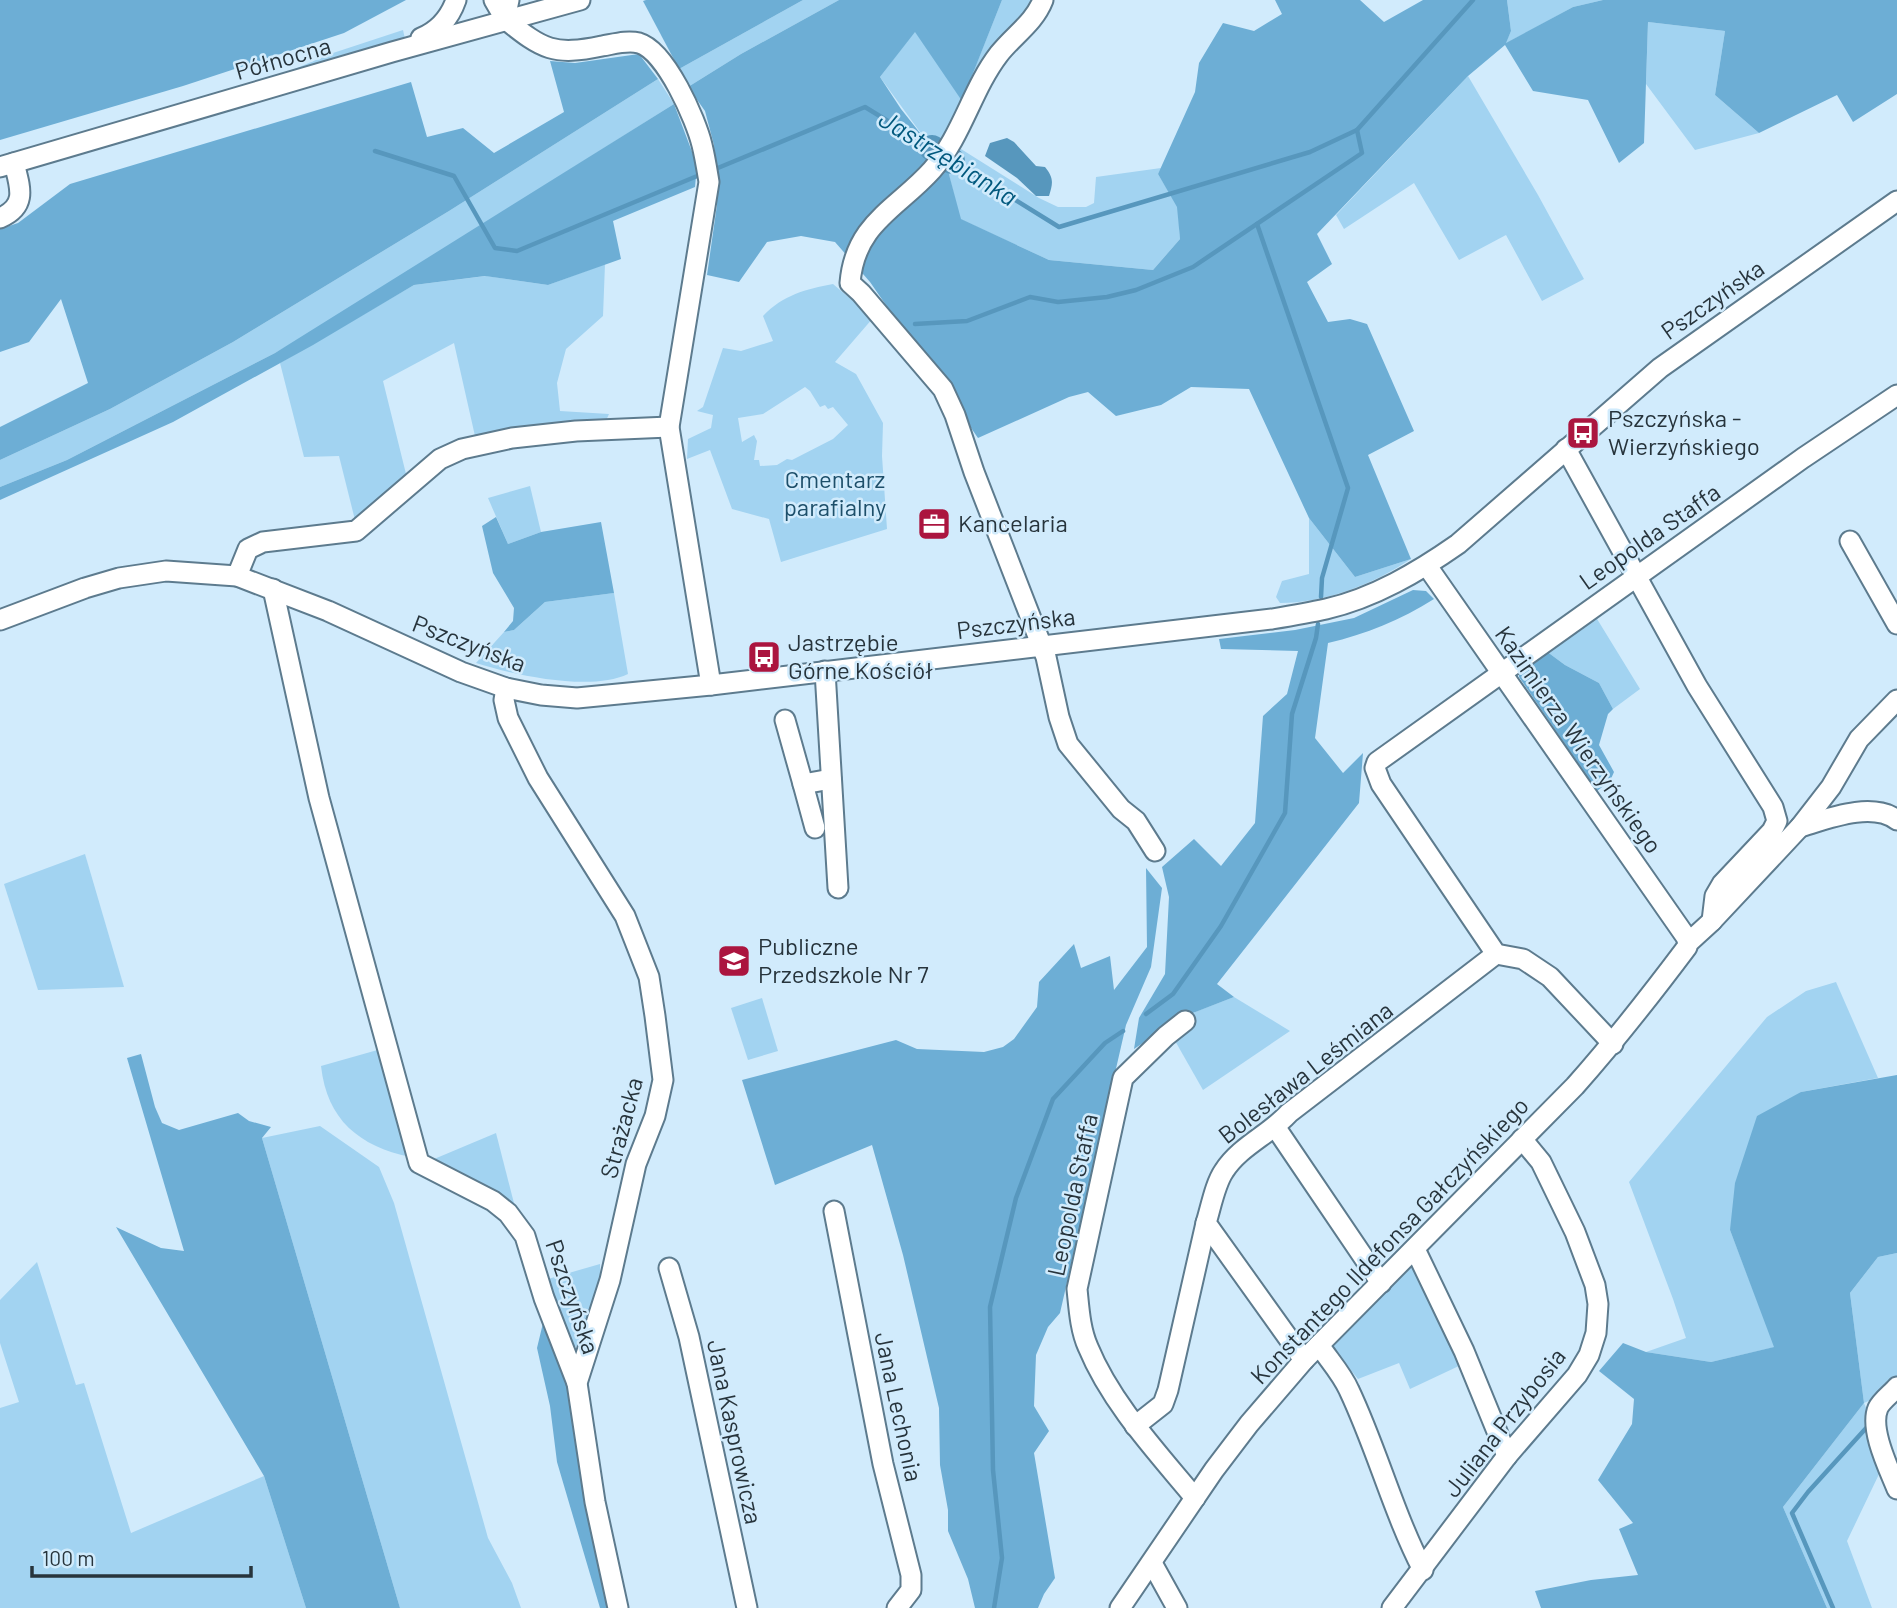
<svg xmlns="http://www.w3.org/2000/svg" width="1897" height="1608" font-family="Barlow,sans-serif">
<rect width="100%" height="100%" fill="#d1ebfc"/>
<!-- green -->
<g fill="#a2d3f1" fill-rule="evenodd">
<polygon points="803,0 839,0 741,54 688,87 679,69"/>
<polygon points="1002,0 1036,0 941,143 920,132 880,77 915,31 962,100"/>
<polygon points="1507,0 1603,0 1573,7 1505,44 1511,31"/>
<polygon points="1648,22 1725,31 1715,95 1759,133 1695,150 1646,84"/>
<polygon points="403,30 405,39 0,160 0,157 290,71 330,54"/>
<polygon points="1468,76 1538,195 1584,279 1542,301 1506,235 1459,260 1414,183 1344,229 1336,215"/>
<polygon points="658,79 674,104 310,333 275,353 67,460 0,487 0,460 110,409 233,342 449,211"/>
<polygon points="961,149 1039,198 1058,207 1086,207 1094,203 1096,177 1161,168 1158,174 1178,207 1180,239 1153,270 1049,260 960,219 947,167"/>
<polygon points="605,264 603,316 566,349 557,383 560,411 609,414 604,425 567,426 475,436 454,343 383,381 407,478 356,524 339,456 304,457 280,363 414,285 486,276 548,285"/>
<path d="M833,284L873,318L835,362L856,374L883,423L882,456L887,529L781,562L769,519L732,509L710,450L687,459L688,439L711,428L713,415L697,411L703,407L723,348L741,351L773,341L763,316C783,295 806,289 833,284ZM805,387L810,391L820,407L825,405L828,409L833,407L848,425L833,439L792,460L787,459L777,465L760,466L759,460H754L757,441L754,435L742,442L738,418L763,414Z"/>
<polygon points="530,486 541,532 508,544 488,498"/>
<path d="M1309,518L1355,577L1411,559C1374,584 1325,603 1280,603L1276,597L1282,581L1309,574Z"/>
<path d="M614,593L628,674C591,692 514,675 476,663L504,632L514,630L545,602Z"/>
<polygon points="1594,614 1640,689 1613,709 1599,683 1565,665 1542,648"/>
<polygon points="85,854 124,987 38,990 4,884"/>
<polygon points="1836,982 1878,1078 1801,1092 1730,1230 1775,1347 1711,1362 1646,1352 1686,1338 1673,1299 1629,1182 1767,1017 1806,991"/>
<polygon points="1234,997 1290,1031 1203,1090 1174,1039 1195,1012"/>
<polygon points="762,998 778,1051 748,1060 731,1008"/>
<path d="M381,1049L410,1157C359,1146 327,1120 321,1066Z"/>
<polygon points="320,1126 379,1167 394,1203 488,1538 512,1583 521,1608 400,1608 262,1138"/>
<polygon points="496,1133 517,1215 427,1162"/>
<polygon points="1897,1253 1897,1386 1894,1390 1864,1403 1870,1417 1881,1470 1847,1541 1872,1608 1827,1608 1783,1507 1864,1403 1850,1293 1878,1257"/>
<polygon points="37,1262 76,1385 84,1383 131,1533 264,1476 306,1608 0,1608 0,1408 19,1402 0,1343 0,1300"/>
<polygon points="600,1264 600,1287 581,1345 574,1347 567,1342 548,1279"/>
<polygon points="1414,1265 1461,1365 1410,1389 1399,1363 1358,1379 1331,1346"/>
</g>
<!-- forest -->
<g fill="#6daed5">
<polygon points="0,0 406,0 344,33 183,86 0,140"/>
<polygon points="646,0 803,0 679,69 643,1"/>
<polygon points="839,0 1002,0 962,101 915,32 880,77 901,109 947,167 961,219 1049,260 1153,270 1180,239 1177,207 1158,174 1195,92 1199,63 1223,23 1254,31 1282,14 1275,0 1360,0 1384,22 1423,0 1507,0 1511,31 1506,43 1573,7 1603,0 1897,0 1897,94 1853,122 1837,95 1759,133 1715,95 1725,31 1648,22 1644,143 1619,163 1588,100 1533,91 1505,45 1468,76 1317,234 1332,264 1307,282 1328,322 1350,319 1367,324 1414,431 1368,455 1411,559 1355,577 1309,518 1249,389 1191,387 1161,405 1116,416 1088,392 1069,397 978,438 870,282 835,242 801,236 767,242 739,282 707,275 717,205 714,145 705,111 688,87 741,54"/>
<polygon points="639,54 658,79 449,211 233,342 110,409 0,460 0,427 88,383 61,299 29,342 0,352 0,229 18,223 70,184 411,82 427,137 463,128 494,153 564,112 550,61 575,63"/>
<polygon points="674,104 697,165 695,187 613,221 621,259 548,285 485,276 414,285 313,345 173,422 0,500 0,487 67,460 275,353"/>
<polygon points="496,517 508,544 541,532 601,522 614,593 545,602 514,630 504,632 513,621 514,608 493,573 482,526"/>
<path d="M1413,590L1426,591L1434,599C1401,620 1366,634 1328,643L1315,738L1343,773L1363,753L1359,803L1217,984L1234,997L1180,1018L1134,1049L1139,1018L1165,974L1169,897L1162,867L1194,839L1221,866L1255,823L1263,716L1287,694L1298,651L1221,649L1219,639L1295,630L1354,618Z"/>
<polygon points="1542,648 1565,665 1599,683 1613,709 1608,714 1599,745 1614,772 1610,781 1597,791 1519,677 1519,667"/>
<polygon points="1146,868 1162,888 1151,967 1126,1025 1060,1313 1048,1327 1036,1355 1034,1406 1049,1431 1034,1453 1055,1578 1044,1594 1038,1608 975,1608 968,1579 948,1531 948,1510 940,1465 939,1408 903,1255 872,1145 775,1185 742,1080 896,1040 917,1049 984,1052 1003,1047 1014,1039 1037,1007 1039,982 1074,944 1081,968 1110,956 1114,990 1147,947"/>
<polygon points="141,1054 155,1107 162,1123 179,1130 238,1113 249,1121 271,1127 262,1138 400,1608 306,1608 264,1476 116,1227 161,1248 184,1251 127,1058"/>
<polygon points="1897,1075 1897,1253 1878,1257 1850,1293 1864,1403 1783,1507 1827,1608 1541,1608 1535,1591 1591,1580 1638,1575 1619,1529 1633,1523 1598,1480 1632,1424 1634,1399 1599,1371 1623,1343 1646,1352 1711,1362 1774,1347 1730,1230 1735,1183 1757,1116 1801,1092"/>
<polygon points="543,1323 567,1386 586,1501 609,1608 600,1608 557,1462 550,1406 537,1348"/>
</g>
<!-- water -->
<path fill="#5797bd" d="M1007,138L1014,142L1036,166L1045,167C1054,178 1053,183 1049,196H1036L1017,178L985,156L990,143Z"/>
<g fill="none" stroke-linecap="round" stroke-linejoin="round">
<!-- stream -->
<g stroke="#5797bd" stroke-width="4.5">
<polyline points="375,151 454,176 495,248 517,251 702,174"/>
<polyline points="952,161 1059,227 1310,152 1357,130 1473,0"/>
<polyline points="713,170 865,107 932,148"/>
<polyline points="1257,224 1348,488 1322,578 1321,597"/>
<polyline points="915,324 967,321 1030,297 1058,302 1107,297 1136,290 1193,267 1362,153 1357,130"/>
<polyline points="1146,1014 1173,994 1221,926 1285,813 1292,714 1316,638 1318,624"/>
<polyline points="994,1608 1002,1558 993,1470 990,1307 1016,1198 1053,1099 1105,1043 1123,1031"/>
<polyline points="1833,1608 1792,1513 1808,1492 1868,1426"/>
</g>
<!-- river -->
<polyline stroke="#5797bd" stroke-width="26" points="932,148 952,161"/>
<defs>
<g id="minor">
<polyline points="494,0 505,19 509,0"/>
<path d="M1043,0C1034,23 1014,35 999,54C972,89 962,136 932,170C897,209 855,223 850,283L861,293L943,389L955,415L974,472L1046,657L1059,717L1068,744L1121,809L1136,821L1155,851"/>
<path d="M505,19C543,50 554,56 602,46C614,44 627,40 639,43C666,51 696,120 702,145C705,157 707,170 709,182L669,427L711,685"/>
<path d="M421,38C438,31 450,17 456,0"/>
<polyline points="0,167 392,52 580,0"/>
<path d="M0,218C28,206 20,187 14,163"/>
<polyline points="1566,449 1697,686 1773,807 1777,821 1772,831 1722,884 1715,896 1712,921"/>
<polyline points="1850,541 1897,624"/>
<polyline points="1427,566 1686,937 1688,943"/>
<polyline points="237,576 248,549 263,542 356,531 440,459 462,449 512,438 576,431 669,427"/>
<polyline points="273,589 319,798 419,1163 493,1201 508,1213 525,1236 544,1298 577,1383"/>
<path d="M0,620L85,588L119,578L166,571L237,576L328,611L461,672L506,688L541,695L577,698L711,685L1272,619C1290,616 1308,613 1326,609C1374,598 1418,572 1458,544L1660,368L1897,201"/>
<polyline points="825,671 838,888"/>
<polyline points="506,688 504,700 508,718 538,778 625,916 649,977 655,1016 663,1080 655,1116 636,1164 610,1280 577,1383 595,1502 618,1608"/>
<polyline points="785,720 803,784"/>
<path d="M1800,827C1827,819 1872,801 1897,820"/>
<polyline points="815,828 803,784 831,779"/>
<path d="M1185,1021L1166,1036L1123,1078L1077,1289C1079,1308 1080,1329 1088,1347C1111,1403 1157,1452 1195,1498"/>
<polyline points="1613,1044 1550,977 1523,959 1496,954 1381,784 1375,768 1377,762 1803,458 1897,395"/>
<polyline points="1276,1128 1381,1283"/>
<polyline points="834,1211 883,1464 911,1575 911,1590 897,1608"/>
<polyline points="1415,1249 1464,1351 1507,1456"/>
<polyline points="669,1268 689,1337 747,1608"/>
<path d="M1319,1345C1329,1360 1342,1374 1349,1390C1377,1449 1393,1512 1423,1570"/>
<path d="M1304,1360L1206,1223C1211,1207 1215,1184 1224,1171C1240,1146 1269,1135 1289,1113L1496,954"/>
<path d="M1897,1387C1892,1393 1881,1401 1878,1408C1869,1429 1889,1469 1897,1489"/>
<polyline points="1135,1426 1163,1404 1168,1390 1206,1223"/>
<polyline points="1152,1563 1177,1608"/>
<path d="M1120,1608L1214,1470L1249,1424L1304,1360L1575,1086C1615,1041 1651,995 1687,947L1688,943L1711,922L1800,827L1831,787L1859,739L1897,700"/>
<polyline points="1392,1608 1507,1456 1577,1375 1589,1355 1596,1333 1598,1304 1595,1285 1575,1232 1541,1162 1522,1139"/>
</g>
</defs>
<!-- minor casing -->
<use href="#minor" stroke="#5d7b8e" stroke-width="23"/>
<!-- minor -->
<use href="#minor" stroke="#fff" stroke-width="19"/>
</g>
<!-- icons -->
<defs>
<symbol id="bus-square" viewBox="-11 -11 22 22"><rect x="-9" y="-9" width="18" height="18" rx="4" fill="#ab153f" stroke="#d1ebfc"/><path d="M-5-6H5V4H4V6H2V4H-2V6H-4V4H-5ZM-3.5-4V0h7V-4ZM-3.5 1.2v1.5H-2V1.2ZM2 1.2v1.5H3.5V1.2Z" fill="#fff"/></symbol>
<symbol id="office-square" viewBox="-11 -11 22 22"><rect x="-9" y="-9" width="18" height="18" rx="4" fill="#ab153f" stroke="#d1ebfc"/><path d="M-6-3h4V-5.5h4V-3h4V5H-6ZM-1-4.5V-3h2v-1.5ZM-6 0V1H6V0Z" fill="#fff"/></symbol>
<symbol id="school-square" viewBox="-11 -11 22 22"><rect x="-9" y="-9" width="18" height="18" rx="4" fill="#ab153f" stroke="#d1ebfc"/><path d="M0-5L7-2L0 1L-7-2ZM-4 1L0 2.5L4 1V4Q0 6-4 4Z" fill="#fff"/></symbol>
</defs>
<g fill-rule="evenodd">
<use href="#bus-square" x="1564" y="414" width="38" height="38"/>
<use href="#office-square" x="915" y="505" width="38" height="38"/>
<use href="#bus-square" x="745" y="638" width="38" height="38"/>
<use href="#school-square" x="715" y="942" width="38" height="38"/>
</g>
<g text-anchor="middle" stroke-width="5" stroke-linejoin="round" paint-order="stroke">
<!-- street labels -->
<g font-size="24" fill="#27343c" stroke="#d1ebfc">
<text transform="translate(283 59) rotate(-16)" y="8">Północna</text>
<text transform="translate(1713 300) rotate(-35)" y="8">Pszczyńska</text>
<text transform="translate(1650 537) rotate(-35)" y="8">Leopolda Staffa</text>
<text transform="translate(1016 624) rotate(-7)" y="8">Pszczyńska</text>
<text transform="translate(469 644) rotate(21)" y="8">Pszczyńska</text>
<text transform="translate(1578 740) rotate(55)" y="8">Kazimierza Wierzyńskiego</text>
<text transform="translate(1306 1073) rotate(-38)" y="8">Bolesława Leśmiana</text>
<text transform="translate(622 1128) rotate(-75)" y="8">Strażacka</text>
<text transform="translate(1073 1195) rotate(-78)" y="8">Leopolda Staffa</text>
<text transform="translate(1390 1241) rotate(-46)" y="8">Konstantego Ildefonsa Gałczyńskiego</text>
<text transform="translate(572 1297) rotate(71)" y="8">Pszczyńska</text>
<text transform="translate(898 1407) rotate(78)" y="8">Jana Lechonia</text>
<text transform="translate(1505 1423) rotate(-52)" y="8">Juliana Przybosia</text>
<text transform="translate(734 1432) rotate(78)" y="8">Jana Kasprowicza</text>
</g>
<!-- poi labels -->
<g font-size="24" fill="#27343c" stroke="#d1ebfc" text-anchor="start">
<text x="1608" y="427">Pszczyńska -<tspan x="1608" dy="28">Wierzyńskiego</tspan></text>
<text x="958" y="532">Kancelaria</text>
<text x="788" y="651">Jastrzębie<tspan x="788" dy="28">Górne Kościół</tspan></text>
<text x="758" y="955">Publiczne<tspan x="758" dy="28">Przedszkole Nr 7</tspan></text>
</g>
<!-- park labels -->
<g font-size="24" fill="#1d4f6a" stroke="#d1ebfc">
<text x="835" y="488">Cmentarz<tspan x="835" dy="28">parafialny</tspan></text>
</g>
<!-- water labels -->
<g font-size="26" font-style="italic" fill="#00587d" stroke="#d1ebfc">
<text transform="translate(948 158) rotate(32)" y="9">Jastrzębianka</text>
</g>
</g>
<!-- scale -->
<path d="M32 1566v10h219v-10" fill="none" stroke="#27343c" stroke-width="3.5"/>
<text x="42" y="1566" font-size="21" fill="#27343c" stroke="#d1ebfc" stroke-width="5" paint-order="stroke">100 m</text>
</svg>
